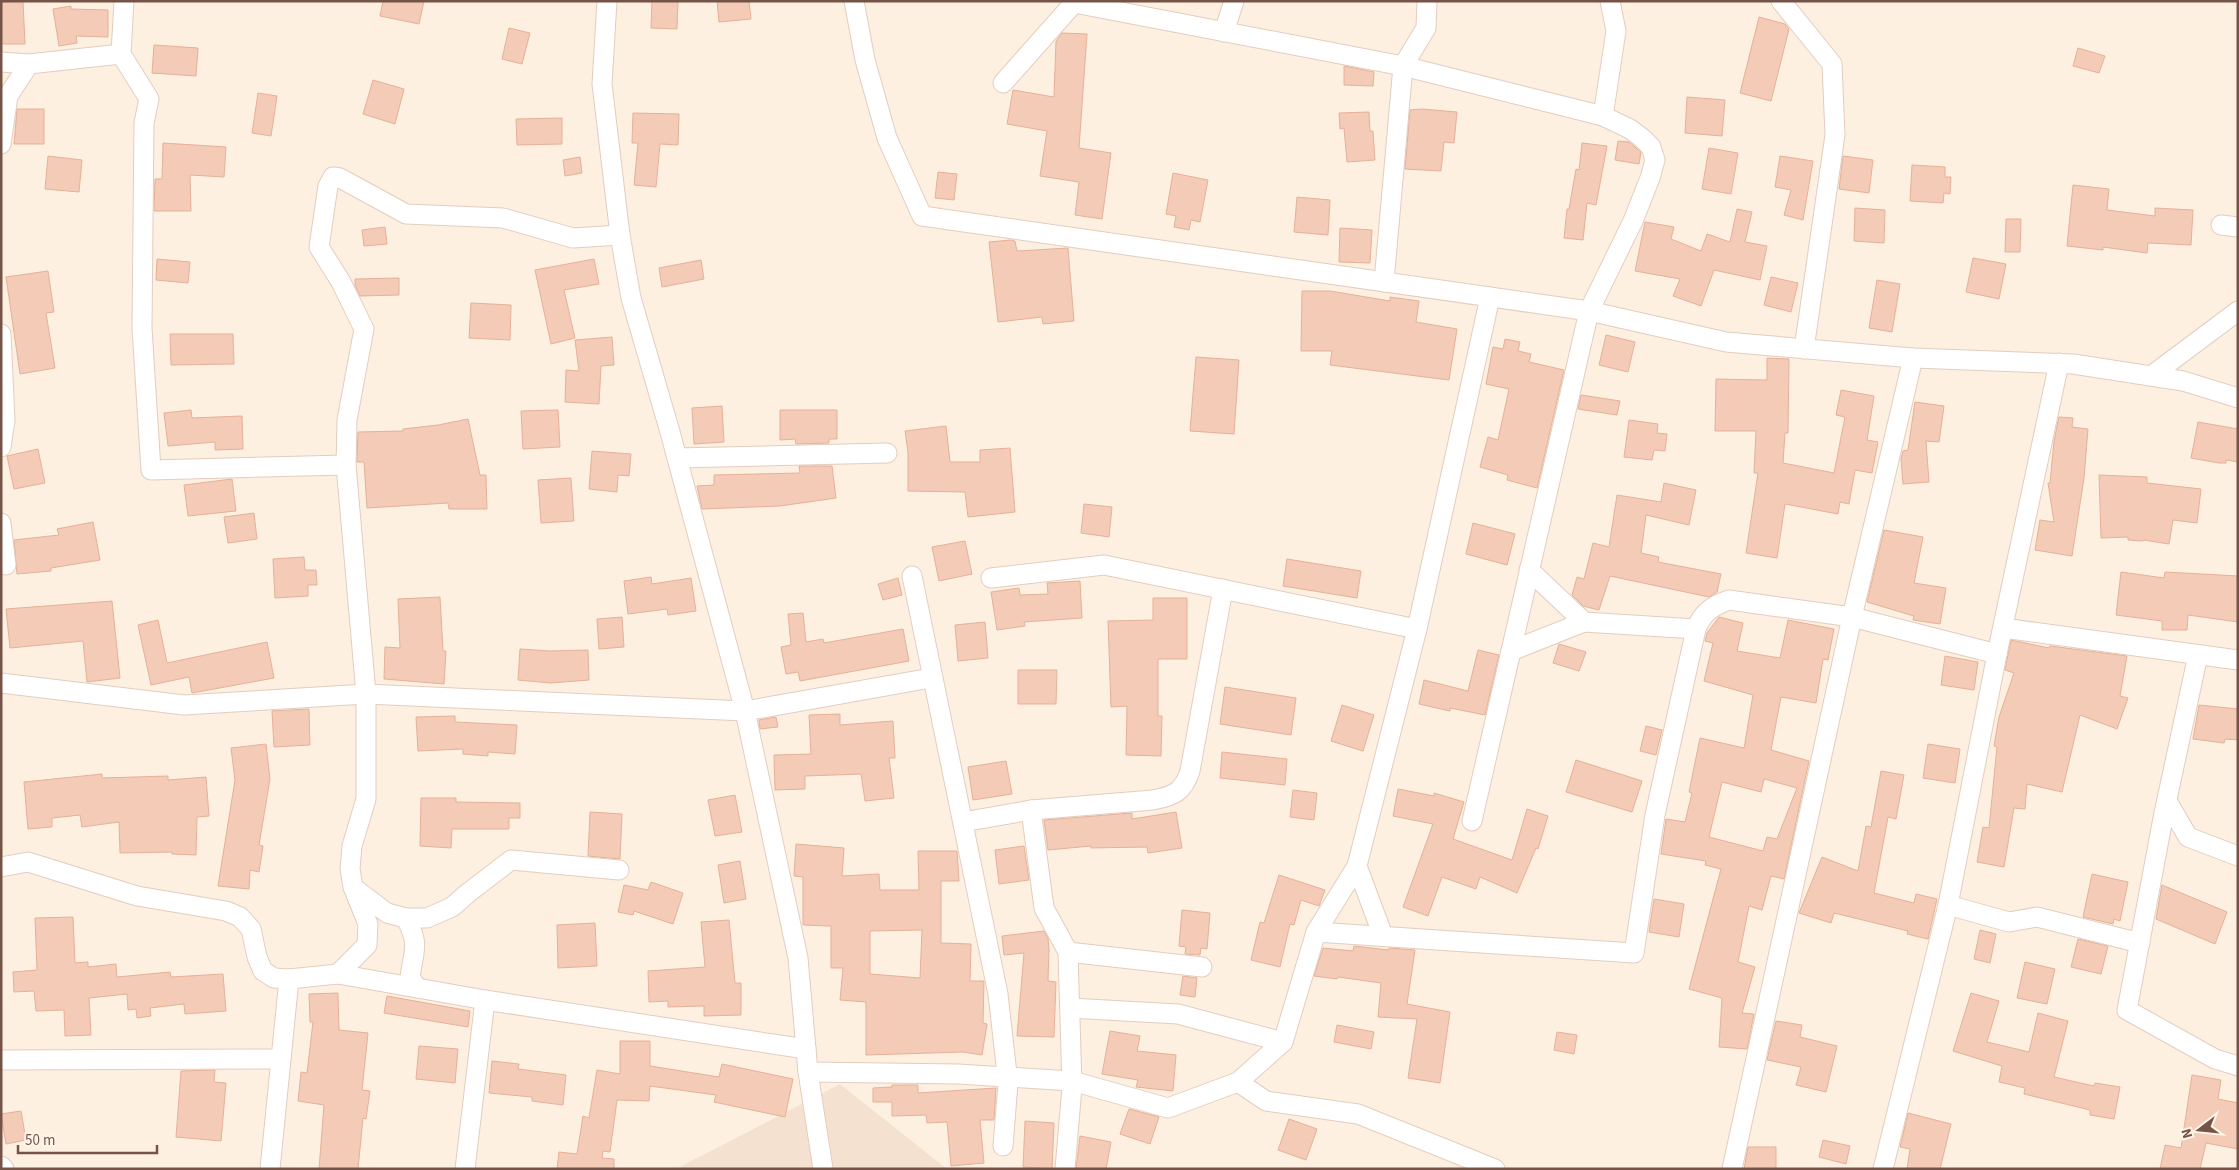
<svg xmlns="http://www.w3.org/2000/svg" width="2239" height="1170" font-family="'Source Sans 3',sans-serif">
<rect width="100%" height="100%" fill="#fdf0e1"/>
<!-- residential -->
<polygon fill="#f5e1cf" points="840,1084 947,1169 676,1169"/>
<!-- building -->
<g fill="#f3cbb7" stroke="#e7b097" fill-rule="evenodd">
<polygon points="23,1 25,44 1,44 1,2"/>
<polygon points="383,1 424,1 419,24 380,16"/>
<polygon points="652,1 678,1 677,29 651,28"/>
<polygon points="717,1 749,1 751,19 719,22"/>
<polygon points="71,6 71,9 108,10 108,37 76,36 77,43 59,46 53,9"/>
<polygon points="1759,17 1785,24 1789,29 1771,101 1740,93"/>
<polygon points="509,28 530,33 522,64 502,59"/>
<polygon points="1062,33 1087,34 1079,148 1111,153 1102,219 1075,215 1079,182 1040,176 1047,131 1007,124 1013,90 1054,97 1056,41"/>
<polygon points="154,45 198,48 196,76 152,73"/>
<polygon points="2078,48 2105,56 2099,73 2073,66"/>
<polygon points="1344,66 1374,72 1373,86 1344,85"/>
<polygon points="373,80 404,89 395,124 363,114"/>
<polygon points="258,93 277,96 271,136 252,133"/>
<polygon points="1687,97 1725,100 1722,136 1685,133"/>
<polygon points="17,109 44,109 44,144 14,144"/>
<polygon points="1422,109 1457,112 1454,143 1444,142 1441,171 1405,169 1410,110"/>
<polygon points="1369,112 1370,131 1373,131 1375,160 1347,162 1344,128 1340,129 1339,113"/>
<polygon points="633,113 679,114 678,145 660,144 656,187 634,185 638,143 632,143"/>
<polygon points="562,118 562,144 517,145 516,119"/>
<polygon points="1618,141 1629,142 1641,152 1639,164 1615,160"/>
<polygon points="163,143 226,147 224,177 190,175 191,211 154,211 155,179 162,179"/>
<polygon points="1582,143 1607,146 1596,205 1587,203 1583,240 1564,238 1567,209 1569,209 1576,169 1579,170"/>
<polygon points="1709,148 1738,153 1731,194 1702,189"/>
<polygon points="48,156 82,160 79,192 45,189"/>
<polygon points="1780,156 1813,161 1803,220 1784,215 1791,190 1775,187"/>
<polygon points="1843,156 1873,160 1869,193 1839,189"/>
<polygon points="580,157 582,173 565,176 563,160"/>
<polygon points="1912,165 1945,167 1945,177 1951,177 1950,194 1944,193 1943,203 1910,201"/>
<polygon points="938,172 957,174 954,200 935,198"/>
<polygon points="1173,173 1208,180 1200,222 1191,220 1189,230 1174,227 1176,216 1166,214"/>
<polygon points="2073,185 2109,189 2107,210 2155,216 2155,208 2193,210 2191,245 2148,243 2147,253 2103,247 2103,250 2067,246"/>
<polygon points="1297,197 1330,200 1328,235 1294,232"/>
<polygon points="1855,208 1885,210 1884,243 1854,241"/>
<polygon points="1737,209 1752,212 1745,242 1767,246 1760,280 1714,270 1701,306 1673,296 1680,279 1635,271 1645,222 1674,227 1671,239 1701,251 1707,234 1730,242"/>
<polygon points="2006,219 2021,219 2020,252 2005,252"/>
<polygon points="385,227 387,244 364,246 362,230"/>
<polygon points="1340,228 1372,230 1370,263 1339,262"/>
<polygon points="1011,240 1015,241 1017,251 1068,248 1074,321 1043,324 1042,317 998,322 989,242"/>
<polygon points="1973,258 2006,264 1999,299 1966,292"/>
<polygon points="157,259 190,262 188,283 156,280"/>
<polygon points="594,259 599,284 564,290 575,338 551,344 535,270"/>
<polygon points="701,260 704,279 662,287 659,268"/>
<polygon points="48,271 54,312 46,313 55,368 20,374 6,277"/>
<polygon points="1771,277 1798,283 1791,312 1764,305"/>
<polygon points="399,278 399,295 360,296 355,285 355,279"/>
<polygon points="1877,280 1900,284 1892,332 1869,328"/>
<polygon points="1302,291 1330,291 1390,301 1390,297 1419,301 1416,322 1457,329 1449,380 1330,365 1332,351 1301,351"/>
<polygon points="471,303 511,305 510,340 469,338"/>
<polygon points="170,334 233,334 234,364 171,365"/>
<polygon points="1606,335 1635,342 1628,372 1599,365"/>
<polygon points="612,337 614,365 601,366 599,404 565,402 566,370 579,371 575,340"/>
<polygon points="1505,339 1520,342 1518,351 1531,354 1529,362 1564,370 1537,488 1507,480 1508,475 1480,467 1488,437 1498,440 1509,389 1486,384 1493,347 1503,349"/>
<polygon points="1196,357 1239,360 1234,434 1190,431"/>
<polygon points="1767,358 1789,359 1788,433 1785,433 1783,463 1834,473 1845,417 1836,415 1841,390 1874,396 1867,440 1878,442 1872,473 1855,470 1849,504 1840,502 1838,514 1785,504 1777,558 1746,553 1758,473 1754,473 1756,431 1715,431 1716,379 1767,380"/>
<polygon points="1581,395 1620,401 1617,415 1578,409"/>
<polygon points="1915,402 1944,406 1939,442 1926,441 1929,482 1903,484 1901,458 1903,451 1908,450"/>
<polygon points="722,406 724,442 694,444 692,408"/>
<polygon points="191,410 192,418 242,416 243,449 215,450 215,442 168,446 164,413"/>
<polygon points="558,410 560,447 523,449 521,411"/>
<polygon points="780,410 837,410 837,439 829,439 829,443 796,444 795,439 780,440"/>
<polygon points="2059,417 2073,418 2072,427 2088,429 2084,478 2072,556 2035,550 2040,520 2054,522 2048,483 2050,483 2054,441"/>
<polygon points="468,419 480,475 486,475 487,509 449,509 448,503 367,508 364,462 357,462 358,432 403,431 403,429 438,425"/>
<polygon points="1629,420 1658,424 1657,433 1667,434 1665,451 1654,450 1652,460 1624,457"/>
<polygon points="2198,422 2238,429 2238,462 2226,460 2226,463 2219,463 2191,458"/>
<polygon points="946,426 950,462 980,462 980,450 1010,448 1015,512 968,517 965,492 908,491 908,452 905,431"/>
<polygon points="38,449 45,483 14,489 7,456"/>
<polygon points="592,451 631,454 629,476 618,475 617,492 589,489"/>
<polygon points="799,466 832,466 836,498 780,506 702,509 697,486 714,485 714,475 800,473"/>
<polygon points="2099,475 2147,477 2147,483 2201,489 2197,523 2173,520 2169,544 2144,540 2143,541 2128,540 2128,537 2101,538"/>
<polygon points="571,478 574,521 541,523 538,480"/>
<polygon points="232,479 236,511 188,516 184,485"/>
<polygon points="1664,483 1696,490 1689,525 1646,515 1641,553 1659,557 1658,562 1721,574 1717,592 1709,597 1610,576 1599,610 1583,606 1572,595 1577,577 1584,579 1593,543 1609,547 1617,495 1661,502"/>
<polygon points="1084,504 1112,507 1109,537 1081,533"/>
<polygon points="254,513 257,539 228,543 224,517"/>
<polygon points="93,522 100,560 51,568 51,571 17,574 14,540 59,535 57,529"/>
<polygon points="1473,523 1515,534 1507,565 1466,554"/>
<polygon points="1884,530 1923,537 1914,583 1946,588 1940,624 1913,620 1914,616 1867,602"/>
<polygon points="965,541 972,574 939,581 932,547"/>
<polygon points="304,557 305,570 316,570 317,585 308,585 308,596 275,598 273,559"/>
<polygon points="1287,559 1361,571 1357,598 1283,586"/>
<polygon points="2121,572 2164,578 2165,572 2238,576 2238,622 2188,615 2187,630 2162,630 2162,621 2116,615"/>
<polygon points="651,577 652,584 691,578 696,611 668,615 667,609 628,614 624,581"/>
<polygon points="898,578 902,595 883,600 878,584"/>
<polygon points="1080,581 1082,618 1024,622 1025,626 997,630 991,592 1019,588 1020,595 1048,594 1047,583"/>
<polygon points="440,597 443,651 446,651 444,684 384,679 385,647 400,648 398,599"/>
<polygon points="1153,598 1187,598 1187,659 1158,659 1158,716 1162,716 1161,756 1126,755 1127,706 1111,707 1108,621 1153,620"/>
<polygon points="112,601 120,678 87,682 83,641 10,648 6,609"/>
<polygon points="803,613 806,642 823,639 824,643 903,629 909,661 800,681 798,672 786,674 781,647 791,645 788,614"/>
<polygon points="622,617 624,647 599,649 597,619"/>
<path d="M1719,617L1743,623L1737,651L1780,658L1788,620L1834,629L1828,660L1823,659L1816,703L1781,697L1771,750L1809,761L1784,879L1771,876L1762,910L1749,906L1738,962L1755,967L1742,1013L1754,1014L1747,1049L1719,1047L1722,998L1689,989L1721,869L1705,865L1706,861L1661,854L1666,819L1685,822L1692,793L1689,792L1700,738L1744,748L1753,695L1704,681L1713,643L1705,641L1707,633ZM1764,779L1797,788L1777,839L1767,837L1763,851L1709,837L1722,782L1761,792Z"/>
<polygon points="158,620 167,663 267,642 274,678 192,693 189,677 151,685 138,625"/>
<polygon points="985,622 988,658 958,661 955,625"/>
<polygon points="2011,640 2049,648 2050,646 2127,656 2120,696 2128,698 2117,729 2080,715 2062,792 2027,784 2025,809 2014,808 2004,867 1977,862 1983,827 1989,828 1997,747 1994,746 1999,717 2014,673 2005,670"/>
<polygon points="1559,644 1586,652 1579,671 1553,663"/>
<polygon points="520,649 550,651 588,650 589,680 550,683 518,680"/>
<polygon points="1478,650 1499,655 1485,715 1450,708 1450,711 1419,704 1424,680 1468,691"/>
<polygon points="1945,656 1978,662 1974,690 1941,685"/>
<polygon points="1018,670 1057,670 1056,704 1018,704"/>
<polygon points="1225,687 1296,698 1291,735 1220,724"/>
<polygon points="1342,705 1374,715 1363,751 1331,741"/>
<polygon points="2199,705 2238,709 2238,740 2225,739 2224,743 2193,739"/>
<polygon points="309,709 310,745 274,747 272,711"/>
<polygon points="840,714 840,725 893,721 895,758 889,758 894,798 865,801 861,774 805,776 805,789 775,790 774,755 811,754 809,715"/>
<polygon points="455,716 455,722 517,725 515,754 488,752 488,756 463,754 463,749 418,751 416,717"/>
<polygon points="776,717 778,727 760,729 759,720"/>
<polygon points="1646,726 1662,730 1656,755 1640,751"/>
<polygon points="266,744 270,779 259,845 263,846 259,872 250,870 249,889 218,886 235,780 231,748"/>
<polygon points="1928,744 1960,749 1955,783 1923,778"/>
<polygon points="1222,752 1287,759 1285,785 1220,778"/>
<polygon points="1576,760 1642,781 1632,812 1566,792"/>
<polygon points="1006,761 1012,794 973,800 968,767"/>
<polygon points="1881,771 1904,775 1896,819 1888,817 1874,893 1914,903 1916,894 1937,899 1928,939 1907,934 1908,931 1834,913 1831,923 1799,913 1822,857 1858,871 1866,826 1871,827"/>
<polygon points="102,774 102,778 168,776 168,780 206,777 209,816 197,817 196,855 172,854 172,852 120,853 119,822 82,827 80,815 52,818 52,827 28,829 24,782"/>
<polygon points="1398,789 1434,796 1434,793 1464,802 1453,839 1512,860 1527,809 1548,816 1538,849 1536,848 1517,893 1480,877 1476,889 1442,877 1428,916 1403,907 1433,824 1393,816"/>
<polygon points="1293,790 1317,793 1314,820 1290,817"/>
<polygon points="735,795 742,832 715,836 708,800"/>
<polygon points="421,798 456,798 456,802 520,803 520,818 509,818 509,829 452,829 451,848 420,846"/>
<polygon points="590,812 622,814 620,859 588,856"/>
<polygon points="1176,812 1182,848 1148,853 1147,847 1091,848 1091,846 1048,850 1044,820 1132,813 1132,819"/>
<path d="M796,844L844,848L842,876L879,874L880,890H919L918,851H957L959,881H941V943L971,944L970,981H984L983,1023L987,1024L982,1055L963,1052L866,1055V1002L840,1000L843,968H831V926L803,925V877L794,876ZM922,930L920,978L870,974V931Z"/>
<polygon points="1024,846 1029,880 999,884 995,850"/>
<polygon points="740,861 746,899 724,903 718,865"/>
<polygon points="2092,874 2128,882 2120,921 2114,919 2113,924 2083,917"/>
<polygon points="1279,875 1325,890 1319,906 1301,900 1294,925 1290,924 1280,967 1251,960 1260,922 1264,923"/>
<polygon points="651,882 683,893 673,924 634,911 633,915 618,912 624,885 648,890"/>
<polygon points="2162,885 2227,912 2215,944 2156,919"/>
<polygon points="1654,899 1684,904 1679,937 1649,932"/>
<polygon points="1182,910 1210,913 1207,949 1201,948 1200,955 1185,954 1186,947 1179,946"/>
<polygon points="73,917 75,963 88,962 88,967 116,964 117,977 170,972 171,977 223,974 226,1011 185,1014 184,1004 150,1008 151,1016 137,1018 136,1009 128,1010 127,994 89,998 91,1035 65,1036 64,1010 36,1011 34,991 14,992 13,972 37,970 35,918"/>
<polygon points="729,920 735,983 741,983 741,1015 704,1016 704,1006 668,1007 668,1001 649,1002 648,971 705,967 701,922"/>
<polygon points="595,923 597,966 558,968 557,925"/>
<polygon points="1980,930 1996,934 1990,963 1974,959"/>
<polygon points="1044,931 1048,938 1049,950 1048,981 1056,982 1054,1037 1017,1036 1024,953 1004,955 1002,936"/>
<polygon points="2078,939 2108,946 2101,974 2071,967"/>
<polygon points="1354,946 1389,950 1389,948 1415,950 1407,1004 1450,1012 1440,1083 1408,1078 1417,1019 1378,1017 1381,983 1338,977 1337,979 1314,976 1323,948 1353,951"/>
<polygon points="2025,962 2055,969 2047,1004 2017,998"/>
<polygon points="1183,976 1197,978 1195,997 1180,995"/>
<polygon points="338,993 339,1030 368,1033 362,1090 370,1091 366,1119 363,1118 358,1169 319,1169 324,1105 298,1101 301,1072 307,1073 313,1022 310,1022 309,994"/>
<polygon points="1971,993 1999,1001 1987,1042 2029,1052 2038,1013 2068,1021 2054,1077 2094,1086 2095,1083 2120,1087 2114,1119 2090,1115 2090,1110 2024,1094 2025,1088 1999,1082 2002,1066 1953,1051"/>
<polygon points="387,996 470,1011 468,1027 384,1013"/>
<polygon points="1776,1021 1802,1025 1800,1037 1837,1046 1826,1092 1796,1085 1801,1067 1767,1060"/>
<polygon points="1337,1025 1374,1032 1371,1049 1334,1042"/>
<polygon points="1110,1031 1140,1036 1137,1051 1176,1055 1173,1091 1136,1087 1138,1080 1102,1074"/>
<polygon points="1557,1032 1577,1035 1574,1054 1554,1050"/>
<polygon points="620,1041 650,1041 650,1066 719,1077 722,1064 793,1079 785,1117 714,1102 716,1095 650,1086 649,1101 617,1100 610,1152 603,1151 602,1158 614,1159 614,1169 557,1169 559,1152 577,1154 583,1116 589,1118 597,1070 620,1074"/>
<polygon points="419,1046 458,1049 455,1083 416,1079"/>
<polygon points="492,1061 519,1064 518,1069 566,1075 563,1105 532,1101 532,1097 489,1093"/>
<polygon points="215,1070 214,1082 226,1083 221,1141 176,1137 181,1071"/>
<polygon points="2192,1075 2221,1080 2218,1099 2238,1103 2238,1149 2206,1143 2200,1169 2160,1169 2165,1145 2181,1148"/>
<polygon points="892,1085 918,1085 918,1093 996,1088 994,1120 980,1120 984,1163 951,1166 947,1122 927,1123 926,1115 892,1116 892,1102 873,1102 873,1088 892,1087"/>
<polygon points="1129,1109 1159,1117 1150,1144 1120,1134"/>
<polygon points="21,1111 26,1140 6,1144 1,1114"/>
<polygon points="1908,1113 1951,1124 1940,1169 1907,1169 1910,1149 1900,1147"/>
<polygon points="1289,1119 1317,1129 1306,1160 1278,1150"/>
<polygon points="1025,1121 1054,1123 1052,1169 1023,1167"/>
<polygon points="1080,1136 1111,1142 1106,1169 1076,1169"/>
<polygon points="1823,1140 1850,1146 1846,1164 1819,1157"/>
<polygon points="1748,1147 1776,1147 1776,1169 1744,1169"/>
</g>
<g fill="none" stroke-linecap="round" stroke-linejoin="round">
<defs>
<g id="minor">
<polyline points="124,1 121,54 149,99 144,123 142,328 151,470 346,465"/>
<polyline points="607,1 602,84 620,235 631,298 670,432 745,711 798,958 808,1072 823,1169"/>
<polyline points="854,1 865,60 887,138 922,216 1589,311 1726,342 1913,358 2073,364 2183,381 2238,398"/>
<polyline points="1781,1 1832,64 1835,135 1804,349"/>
<polyline points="1074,3 1403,66 1603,116 1630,129 1642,138 1651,147 1655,160 1650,178 1633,221 1589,311 1472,821"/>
<polyline points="1224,32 1234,1"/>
<polyline points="1,62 29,64 121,54"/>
<polyline points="1003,83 1074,3 1071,1"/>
<polyline points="1603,116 1616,31 1610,1"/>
<polyline points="1,144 8,96 29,64"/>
<polyline points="2221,225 2238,227"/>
<polyline points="1384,282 1403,66 1426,28 1427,1"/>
<polyline points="1,334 5,420 1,447"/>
<polyline points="2151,376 2238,311"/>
<polyline points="677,458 887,453"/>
<polyline points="1,523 6,565"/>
<polyline points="1529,570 1584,622 1696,629"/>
<polyline points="912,576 998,994 1008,1083 1003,1146"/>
<polyline points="991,578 1104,565 1417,629"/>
<polyline points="2003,628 2238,660"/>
<polyline points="1511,651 1584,622"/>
<polyline points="2198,655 2164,813 2127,1010 2215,1059 2238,1066"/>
<polyline points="1,683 184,705 366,694 346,465 347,420 364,329 341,282 319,247 328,186 333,177 340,178 406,214 503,218 573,238 620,235"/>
<polyline points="2167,801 2188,837 2238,856"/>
<polyline points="1031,810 1044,908 1068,952 1072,1087 1065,1169"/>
<path d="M963,822L1031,810L1153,800C1174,796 1183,792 1190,771L1223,589"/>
<polyline points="1357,866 1383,936"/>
<polyline points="1,867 28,862 137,896 226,911 240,917 251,929 257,957 263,971 274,978 289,979"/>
<polyline points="354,888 387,913 406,918 427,918 452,907 468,893 511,860 619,870"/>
<polyline points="1948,905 2009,922 2037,917 2140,943"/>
<path d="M406,918C420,947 414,948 410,977L417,988"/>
<polyline points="1316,932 1357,866 1417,629 1490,297"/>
<polyline points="1068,952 1202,967"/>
<polyline points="338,974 485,1000 806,1049"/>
<polyline points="1070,1008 1178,1014 1283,1042"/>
<polyline points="1,1060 281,1059"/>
<path d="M808,1072L958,1074L1072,1081L1168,1108L1238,1082L1283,1042L1316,932L1634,953L1655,815L1696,629C1703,612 1712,606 1729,600L1852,617L1997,654"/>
<polyline points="1238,1082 1266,1101 1358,1114 1495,1169"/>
<polyline points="1,1166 4,1169"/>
<polyline points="270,1169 289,979 338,974 367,945 368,924 353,887 350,869 352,846 366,799 366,694 745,711 931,678"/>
<polyline points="465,1169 485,1000"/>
<polyline points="1732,1169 1852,617 1913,358"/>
<polyline points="1883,1169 1948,905 1997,654 2059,363"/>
</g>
</defs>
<!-- minor casing -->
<use href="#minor" stroke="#e3cdbf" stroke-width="21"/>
<!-- minor -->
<use href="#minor" stroke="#fff" stroke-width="19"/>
</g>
<!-- border -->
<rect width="2239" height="1170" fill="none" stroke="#755447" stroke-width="5"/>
<!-- north arrow -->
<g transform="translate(2199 1130) rotate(254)" stroke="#fff4e8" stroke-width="4" paint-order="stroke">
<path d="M0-4L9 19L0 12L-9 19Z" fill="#755447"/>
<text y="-8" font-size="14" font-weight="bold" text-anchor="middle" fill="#755447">N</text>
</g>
<!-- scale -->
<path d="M18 1145v8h139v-8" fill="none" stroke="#755447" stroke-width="2.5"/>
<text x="25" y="1145" font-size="15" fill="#755447" stroke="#fff4e8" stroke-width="4" paint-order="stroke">50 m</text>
</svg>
